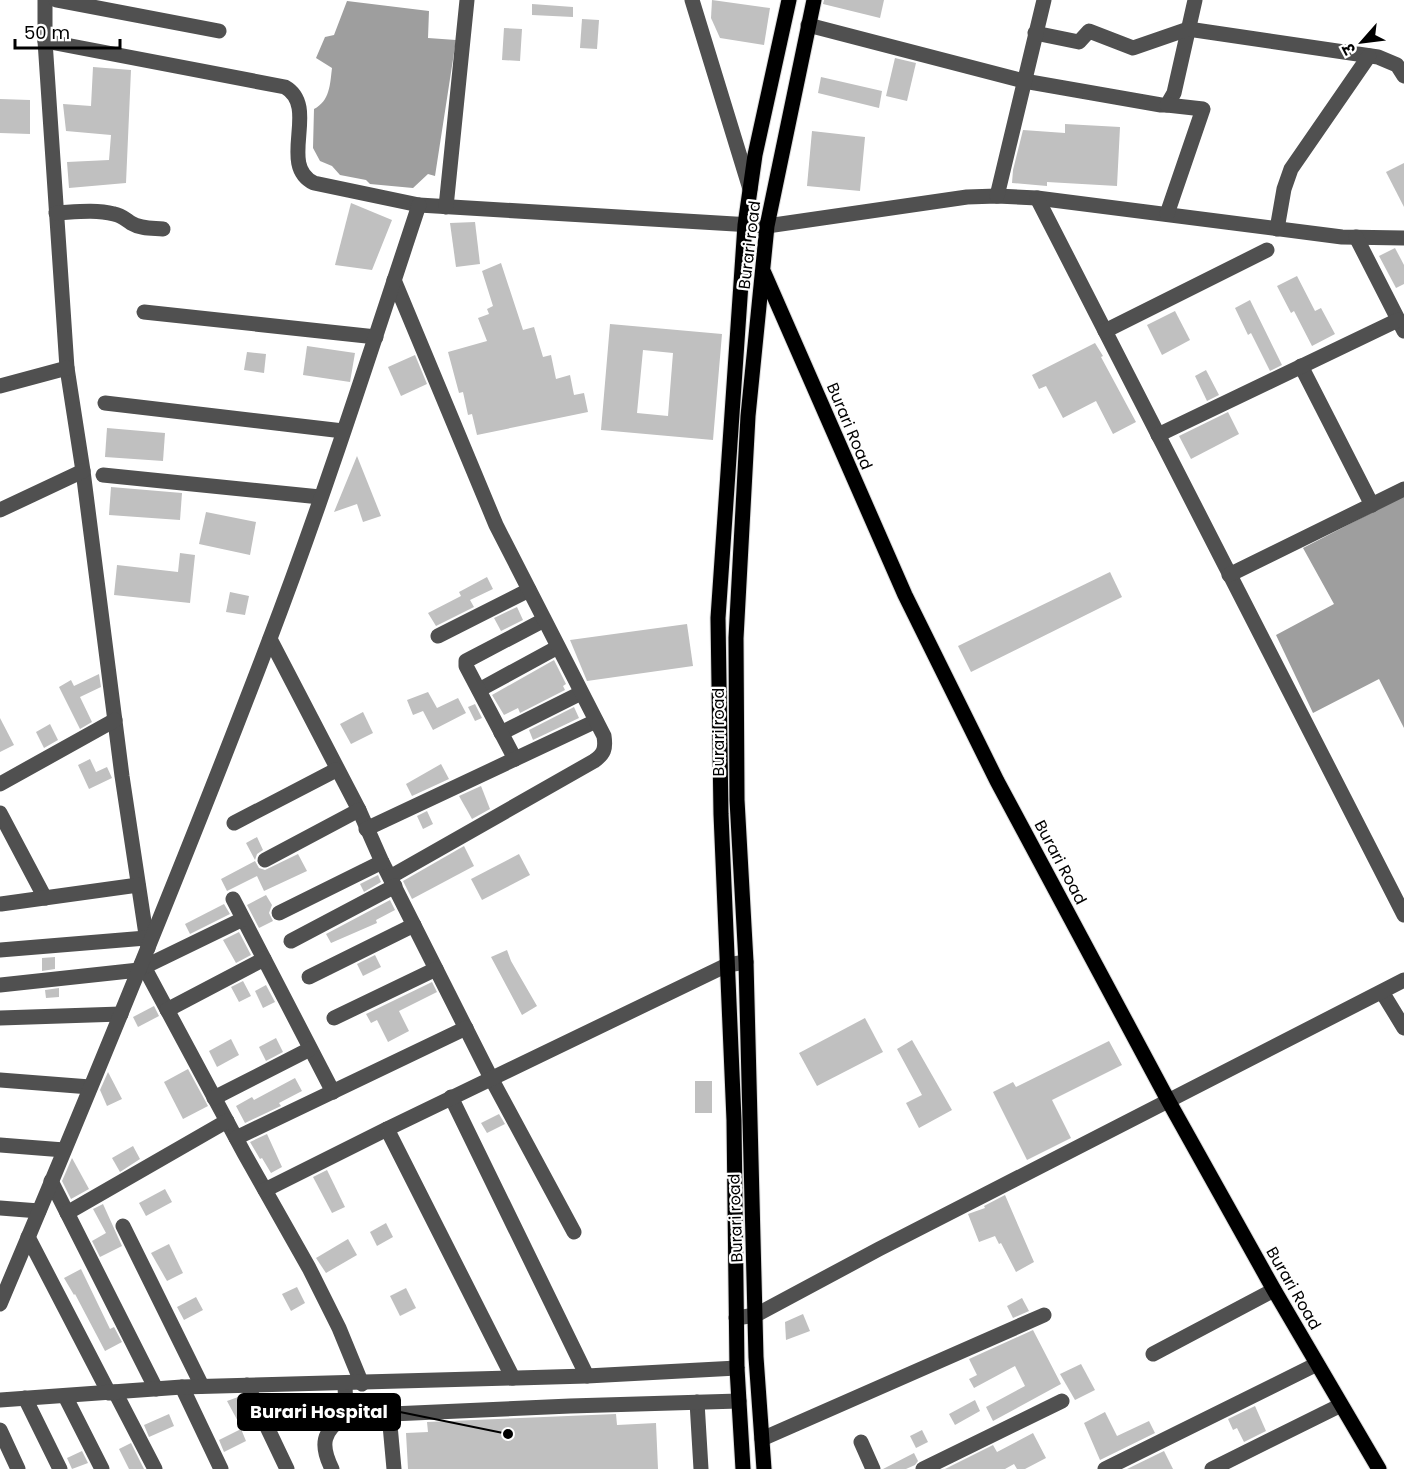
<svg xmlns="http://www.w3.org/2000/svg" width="1404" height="1469" font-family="Poppins,'Noto Sans Devanagari',sans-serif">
<rect width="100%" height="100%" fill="#fff"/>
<!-- water -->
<g fill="#9e9e9e">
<path d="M347,1L429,11L428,38L456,40L435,176L428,174L413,188L370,184L366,180L340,175L332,166L320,161L313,148L314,109C330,101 330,84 332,68L316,58L325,37L334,35Z"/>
<polygon points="1404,496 1404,728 1379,679 1313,713 1276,635 1334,604 1303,548"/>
</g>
<!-- building -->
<g fill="#c0c0c0" fill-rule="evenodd">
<polygon points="712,0 770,8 764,45 720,38 711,18"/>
<polygon points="824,0 884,0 880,18 823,4"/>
<polygon points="532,4 573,7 573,17 532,15"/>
<polygon points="582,19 599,20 597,49 580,48"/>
<polygon points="504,28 522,29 520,61 502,60"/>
<polygon points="895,58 916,63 907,101 886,96"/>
<polygon points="93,67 131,70 126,183 69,188 67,162 109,160 111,135 66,131 63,104 91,106"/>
<polygon points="821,77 882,91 879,108 818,93"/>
<polygon points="0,99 30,100 30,134 0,133"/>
<polygon points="1065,124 1120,127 1117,186 1047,182 1047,186 1012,183 1013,170 1023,130 1065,133"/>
<polygon points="812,131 865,137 860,191 807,186"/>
<polygon points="1404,163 1404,207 1386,172"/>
<polygon points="351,203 392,220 372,270 335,265"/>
<polygon points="475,222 480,264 456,267 450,223"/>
<polygon points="1395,248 1404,265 1404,284 1396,288 1379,256"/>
<polygon points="501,263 523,330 534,327 543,357 551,355 556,379 570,375 574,395 584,393 588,412 477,435 472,414 468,415 463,392 459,393 448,352 487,341 478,318 489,314 487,309 493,306 482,271"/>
<polygon points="1297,276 1315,311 1321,308 1335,334 1312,346 1294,311 1291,313 1277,286"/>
<polygon points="1250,300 1282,365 1270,371 1251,333 1248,335 1235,308"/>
<polygon points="1175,311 1190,340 1162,355 1147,325"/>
<path d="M610,324L722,334L713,440L601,430ZM643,350L673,353L668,416L637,413Z"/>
<polygon points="1095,343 1103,356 1101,357 1136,422 1113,434 1096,401 1063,418 1046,386 1039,389 1032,375"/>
<polygon points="307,346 355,353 350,382 303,375"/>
<polygon points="247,352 266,354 264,373 244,370"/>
<polygon points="415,355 427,384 401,396 388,367"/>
<polygon points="1206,370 1219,395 1207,401 1195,376"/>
<polygon points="1228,412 1239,434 1191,459 1179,436"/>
<polygon points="107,428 165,433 163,461 105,457"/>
<polygon points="357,456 381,516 363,522 357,504 334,512"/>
<polygon points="111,487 182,493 180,520 109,515"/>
<polygon points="206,512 256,522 250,555 199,544"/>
<polygon points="180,553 195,555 190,603 114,595 117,565 178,572"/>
<polygon points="1110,572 1122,597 971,672 958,646"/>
<polygon points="487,577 493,589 470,600 474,607 436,626 428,613 461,596 459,592"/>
<polygon points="230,592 249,596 245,615 226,612"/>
<polygon points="517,607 523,620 501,631 494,618"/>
<polygon points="687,624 693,666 587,681 570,640"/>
<polygon points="554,660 566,684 563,686 565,690 520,713 518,708 504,715 492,695"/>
<polygon points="99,674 101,687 80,697 92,722 80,729 59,687 71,680 74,686"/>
<polygon points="428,692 437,708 458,698 466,713 433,730 423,711 413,715 407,700"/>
<polygon points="475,704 482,718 475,721 468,707"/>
<polygon points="574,707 579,718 533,740 529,730"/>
<polygon points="363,712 373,733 351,744 340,724"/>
<polygon points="0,718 14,745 0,752"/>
<polygon points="50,724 58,740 44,748 36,732"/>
<polygon points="90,759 96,772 107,767 112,778 89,789 78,765"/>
<polygon points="441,764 449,779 412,796 406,784"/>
<polygon points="481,786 490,809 472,819 459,796"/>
<polygon points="427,811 433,824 423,829 417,816"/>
<polygon points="257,837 263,850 257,854 255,860 246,843"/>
<polygon points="464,846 474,866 412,899 403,881"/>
<polygon points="298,854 307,871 264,891 257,876 227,891 221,879 255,861 259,868 265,870"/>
<polygon points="519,854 530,875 482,900 471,879"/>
<polygon points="378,875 381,882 364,892 360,884"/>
<polygon points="266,895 272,905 269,913 273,921 259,928 247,905"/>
<polygon points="390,900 395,910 376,920 377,923 331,943 326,934"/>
<polygon points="224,904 230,914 190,934 185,924"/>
<polygon points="239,932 251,955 236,963 223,940"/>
<polygon points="507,950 511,961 537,1006 522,1015 491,957"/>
<polygon points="375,955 381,967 363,976 357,964"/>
<polygon points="55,957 55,969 42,971 42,958"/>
<polygon points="243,981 251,996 239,1002 231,987"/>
<polygon points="432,982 437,992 399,1011 409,1031 388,1042 377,1020 371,1023 366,1014"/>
<polygon points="266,985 275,1002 263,1008 255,991"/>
<polygon points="59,988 59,997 46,998 45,990"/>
<polygon points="154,1006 159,1016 138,1027 133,1017"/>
<polygon points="865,1018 883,1052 817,1086 799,1053"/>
<polygon points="276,1038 283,1052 266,1061 259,1047"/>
<polygon points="231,1039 239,1055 217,1067 209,1051"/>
<polygon points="912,1040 952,1110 919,1128 906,1103 922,1095 897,1049"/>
<polygon points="1109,1041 1122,1065 1052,1100 1071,1138 1027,1160 993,1092 1013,1082 1016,1087"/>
<polygon points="188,1069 208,1106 183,1119 164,1082"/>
<polygon points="108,1072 122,1099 107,1106 100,1090"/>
<polygon points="295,1078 302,1091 279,1103 281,1106 245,1123 236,1106 252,1097 254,1100"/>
<rect x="695" y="1081" width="17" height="32"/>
<polygon points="499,1114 505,1124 487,1133 481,1123"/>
<polygon points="267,1134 282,1167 271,1173 262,1158 260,1159 250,1142"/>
<polygon points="133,1146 140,1159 120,1172 112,1158"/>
<polygon points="72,1158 89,1189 71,1199 62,1181"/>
<polygon points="327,1170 345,1207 332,1213 313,1177"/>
<polygon points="165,1189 172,1202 146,1216 139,1203"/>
<polygon points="1005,1195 1034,1262 1016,1272 1001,1243 999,1244 995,1236 979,1242 968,1214 985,1208 984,1206"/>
<polygon points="103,1204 122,1246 100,1257 92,1241 106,1233 93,1209"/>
<polygon points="386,1223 393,1237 377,1246 370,1232"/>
<polygon points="348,1239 357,1255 326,1273 316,1258"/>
<polygon points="169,1244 183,1273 167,1281 151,1253"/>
<polygon points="81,1269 110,1329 114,1327 122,1342 105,1351 75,1294 74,1295 64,1278"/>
<polygon points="297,1287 305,1303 291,1311 282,1294"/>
<polygon points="406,1288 416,1308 400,1316 390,1296"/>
<polygon points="196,1297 203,1310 184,1320 177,1307"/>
<polygon points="1022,1298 1029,1311 1013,1318 1007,1306"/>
<polygon points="803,1314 810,1331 786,1340 785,1322"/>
<polygon points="1033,1330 1061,1384 993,1421 986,1407 1025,1386 1015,1366 974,1388 969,1379 977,1375 969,1359"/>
<polygon points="1081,1364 1095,1390 1075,1400 1060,1374"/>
<polygon points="241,1396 252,1418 241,1427 227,1401"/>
<polygon points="975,1400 980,1411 955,1425 949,1414"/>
<polygon points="1255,1406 1266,1431 1244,1442 1237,1428 1233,1430 1228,1419"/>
<polygon points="1105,1412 1117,1436 1149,1421 1155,1433 1100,1460 1084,1423"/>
<polygon points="169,1414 174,1426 149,1437 144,1425"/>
<polygon points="616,1414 617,1425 656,1423 658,1469 408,1469 406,1433 428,1432 427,1422"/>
<polygon points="241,1429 246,1441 224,1452 219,1440"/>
<polygon points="922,1430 928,1442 916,1448 910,1436"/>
<polygon points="1033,1433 1046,1458 1025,1469 1017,1469 1014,1464 1005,1469 945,1469 993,1445 997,1452"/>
<polygon points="131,1443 144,1469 129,1469 119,1449"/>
<polygon points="82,1451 88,1463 72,1469 67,1458"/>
<polygon points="1164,1451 1173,1469 1127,1469"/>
<polygon points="914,1453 918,1461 915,1465 906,1469 883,1469"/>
</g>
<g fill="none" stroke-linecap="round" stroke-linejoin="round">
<defs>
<g id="major">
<polyline points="764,273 905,595 997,781 1169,1102 1274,1290 1379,1469"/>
<polyline points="743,1469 737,1368 734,1120 721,814 718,618 745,225 755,155 789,0"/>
<polyline points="764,1469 756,1357 746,962 737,800 736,638 748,416 767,226 814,0"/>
</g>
</defs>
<!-- major casing -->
<use href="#major" stroke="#dbdbdb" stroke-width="17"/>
<!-- minor -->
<g stroke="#505050" stroke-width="15">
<polyline points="45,0 45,41 67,368 83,471 122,776 148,948"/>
<polyline points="56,0 219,31"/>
<polyline points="692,0 750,189"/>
<polyline points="808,25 1024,81 1161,105 1167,105 1174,93 1195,0"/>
<polyline points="1035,33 1079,42 1089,31 1133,48 1188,29 1378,57 1397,65 1404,76"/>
<path d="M45,41L285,87C320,107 277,165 314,183L419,205L767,226L967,197L997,196L1037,198L1342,237L1404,238"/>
<polyline points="997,196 1044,0"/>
<polyline points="1037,198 1404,915"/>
<polyline points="446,207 467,0"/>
<path d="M56,213C75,212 95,209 114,214C121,215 125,219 131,223C141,229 152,228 163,229"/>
<polyline points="1167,214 1203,109 1167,105"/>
<polyline points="1277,229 1284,189 1291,169 1369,56"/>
<polyline points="1356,237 1404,331"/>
<polyline points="144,312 376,337"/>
<polyline points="1105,331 1267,250"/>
<polyline points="1301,366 1372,505"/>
<polyline points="0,386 67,368"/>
<polyline points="105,403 343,431"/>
<polyline points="1158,435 1398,320"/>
<polyline points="103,475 320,497"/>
<polyline points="0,510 83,471"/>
<polyline points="1229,575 1404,489"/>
<polyline points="438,636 529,590"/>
<polyline points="270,639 359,810 382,862 491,1078 574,1232"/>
<polyline points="479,690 558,647"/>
<polyline points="501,733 581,693"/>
<polyline points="515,759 466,666 466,661 544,620"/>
<polyline points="0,784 115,720"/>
<polyline points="0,813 45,898"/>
<polyline points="234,823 336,770"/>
<polyline points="366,829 596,721"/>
<polyline points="265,860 359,810"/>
<path d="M390,877L594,761C604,754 606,749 604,736L496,525L394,280"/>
<polyline points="233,899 333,1092"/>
<polyline points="1,904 138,885"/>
<polyline points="279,913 382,862"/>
<polyline points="291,941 395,886"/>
<polyline points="0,950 146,938"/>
<polyline points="142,963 244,1153 309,1268 339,1328 362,1384"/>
<polyline points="144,967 243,919"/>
<polyline points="309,977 414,925"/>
<polyline points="0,985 139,970"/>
<polyline points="1382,992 1404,1028"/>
<polyline points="167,1010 264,959"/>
<polyline points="0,1018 121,1014"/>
<polyline points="334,1018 436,969"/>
<polyline points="0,1080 90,1087"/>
<polyline points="451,1097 587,1376"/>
<polyline points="214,1098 310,1049"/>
<polyline points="236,1138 466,1028"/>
<polyline points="0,1145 64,1150"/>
<polyline points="51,1181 156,1389"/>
<polyline points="265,1190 387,1129"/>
<polyline points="0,1208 39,1211"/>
<polyline points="67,1213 227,1121"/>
<polyline points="123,1226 202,1386"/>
<polyline points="28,1237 109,1393"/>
<path d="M0,1304C93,1084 184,864 269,641C324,497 371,350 419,205"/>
<polyline points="736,1318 756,1315 879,1249 1404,980"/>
<polyline points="1153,1354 1274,1290"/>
<polyline points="513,1378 387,1129 727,965 746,962"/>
<polyline points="345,1384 346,1416"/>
<polyline points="247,1385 287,1469"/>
<polyline points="182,1387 221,1469"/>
<polyline points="115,1392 155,1469"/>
<polyline points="65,1396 102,1469"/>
<polyline points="25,1398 60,1469"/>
<polyline points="0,1400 182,1387 587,1376 737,1368"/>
<polyline points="697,1402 701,1469"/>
<polyline points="389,1414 394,1469"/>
<polyline points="0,1430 18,1469"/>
<polyline points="762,1439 1044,1315"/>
<polyline points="861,1442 873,1469"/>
<path d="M332,1469C320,1445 322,1431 346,1416L570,1406L739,1401"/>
<polyline points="923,1469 1062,1401"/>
<polyline points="1105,1469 1317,1364"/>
<polyline points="1212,1469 1341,1405"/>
</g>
<!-- major -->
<use href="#major" stroke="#000" stroke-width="15"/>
</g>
<g text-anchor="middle" stroke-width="4.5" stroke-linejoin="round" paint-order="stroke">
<!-- street labels -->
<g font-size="16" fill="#000" stroke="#fff">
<text transform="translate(749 245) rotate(-83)" y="6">Burari road</text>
<text transform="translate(850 426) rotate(67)" y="6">Burari Road</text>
<text transform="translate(718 732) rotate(-90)" y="6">Burari road</text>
<text transform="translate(1061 862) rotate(62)" y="6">Burari Road</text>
<text transform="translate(735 1218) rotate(-92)" y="6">Burari road</text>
<text transform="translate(1294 1288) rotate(60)" y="6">Burari Road</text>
</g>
</g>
<!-- callouts -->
<path fill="none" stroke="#000" stroke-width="2" d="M508 1434L400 1412"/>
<circle fill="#000" stroke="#fff" stroke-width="2" cx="508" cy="1434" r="6"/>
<rect fill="#000" stroke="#000" stroke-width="2" x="238" y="1394" width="162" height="36" rx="6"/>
<g font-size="18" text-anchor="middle" font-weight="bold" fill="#fff">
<text x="319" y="1418">Burari Hospital</text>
</g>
<!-- north arrow -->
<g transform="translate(1362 42) rotate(242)" stroke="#ffffff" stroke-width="4.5" paint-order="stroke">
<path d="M0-4.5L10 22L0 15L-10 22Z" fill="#000000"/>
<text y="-9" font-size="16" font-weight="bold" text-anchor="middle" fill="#000000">उ</text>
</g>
<!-- scale -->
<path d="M15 39v9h105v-9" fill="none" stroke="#000000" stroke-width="3"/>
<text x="24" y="39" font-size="18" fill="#000000" stroke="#ffffff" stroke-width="4.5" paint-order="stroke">50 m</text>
</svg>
